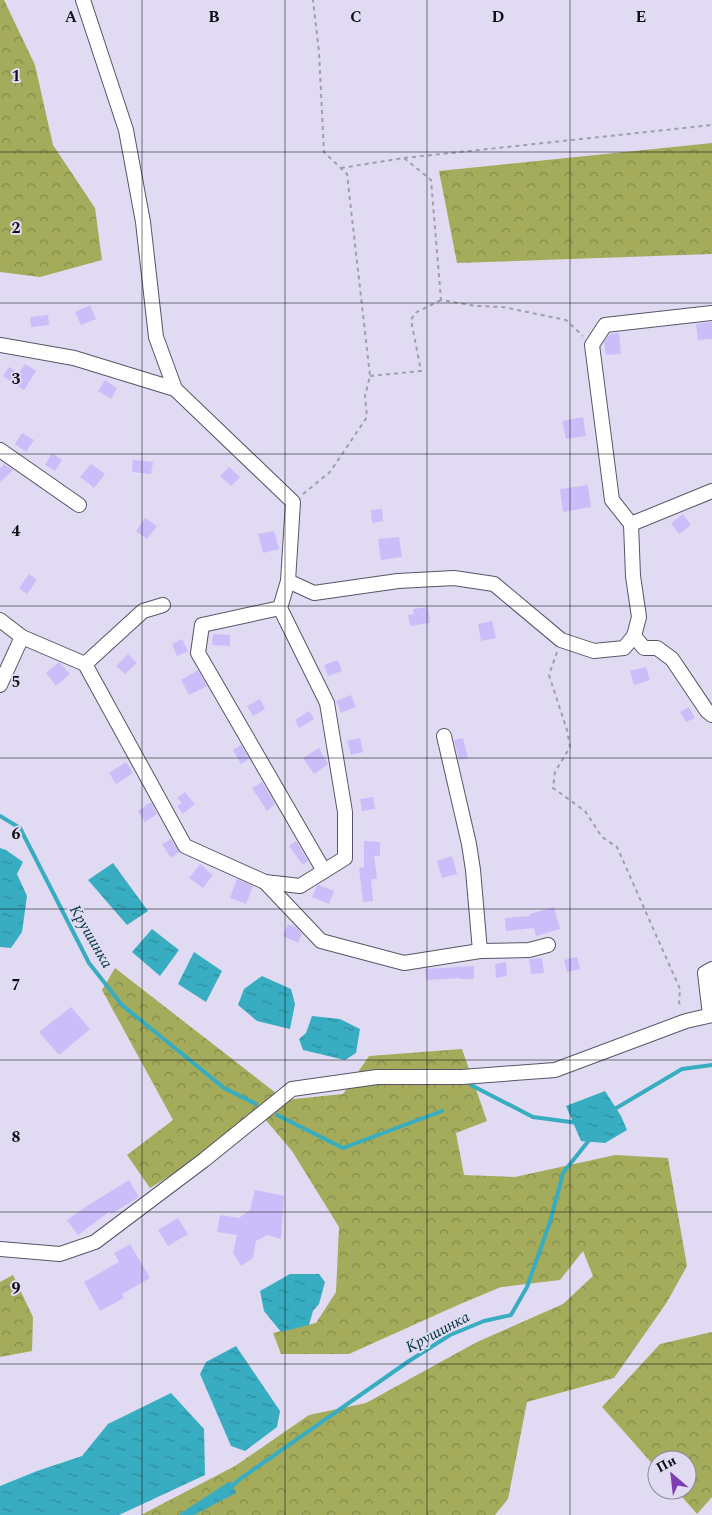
<svg xmlns="http://www.w3.org/2000/svg" width="712" height="1515" font-family="Spectral,serif">
<defs>
<pattern id="forest-crowns" width="20" height="18" patternUnits="userSpaceOnUse" patternTransform="scale(1.25)"><rect width="20" height="18" fill="#a4ac5c"/><path d="M2 6a3 3 0 1 1 6 0M12 15a3 3 0 1 1 6 0" fill="none" stroke="#848a4b"/></pattern>
<pattern id="water-ripples" width="26" height="14" patternUnits="userSpaceOnUse" patternTransform="scale(1.25)"><rect width="26" height="14" fill="#38adc1"/><path d="M2 4q2-2 4 0t4 0M15 11q2-2 4 0t4 0" fill="none" stroke="#2e8b9c"/></pattern>
</defs>
<rect width="100%" height="100%" fill="#e0dbf2"/>
<!-- forest -->
<g fill="url(#forest-crowns)">
<polygon points="0,0 4,0 35,65 53,145 95,208 102,260 40,277 0,272"/>
<polygon points="712,143 712,254 457,263 439,171"/>
<polygon points="115,968 285,1100 343,1094 369,1056 462,1049 487,1121 456,1133 464,1175 515,1177 615,1155 668,1158 687,1266 667,1302 614,1378 527,1402 508,1499 495,1515 141,1515 235,1466 309,1415 366,1403 477,1342 563,1304 593,1276 583,1251 560,1280 501,1287 458,1305 349,1354 281,1354 273,1333 316,1323 336,1292 339,1227 292,1151 264,1118 150,1188 127,1155 173,1120 102,990"/>
<polygon points="13,1275 33,1317 32,1351 0,1357 0,1282"/>
<polygon points="712,1332 712,1497 697,1514 676,1490 687,1490 687,1460 657,1460 657,1469 602,1407 660,1344"/>
</g>
<!-- water -->
<g fill="url(#water-ripples)">
<polygon points="0,848 6,850 23,862 17,874 27,896 22,932 11,948 0,947"/>
<polygon points="113,863 148,911 127,925 88,880"/>
<polygon points="152,929 179,950 160,976 132,952"/>
<polygon points="194,952 222,971 206,1002 178,984"/>
<polygon points="262,976 291,989 295,1004 290,1029 257,1021 238,1005 244,989"/>
<polygon points="312,1016 340,1019 360,1029 356,1053 345,1060 303,1050 299,1039 306,1033"/>
<polygon points="605,1091 621,1116 627,1130 605,1143 581,1141 566,1106"/>
<polygon points="290,1274 319,1274 325,1282 319,1304 313,1311 309,1325 281,1332 264,1311 260,1291"/>
<polygon points="236,1346 280,1411 277,1427 245,1451 231,1446 200,1374 206,1362"/>
<polygon points="171,1393 204,1429 205,1475 119,1515 0,1515 0,1486 37,1471 82,1456 108,1424"/>
<polygon points="230,1481 236,1493 194,1515 178,1515"/>
</g>
<g fill="none" stroke-linecap="round" stroke-linejoin="round">
<!-- stream -->
<g stroke="#38adc1" stroke-width="4">
<polyline points="0,816 20,828 89,963 122,1005 224,1088 256,1104"/>
<polyline points="471,1085 533,1117 578,1123"/>
<polyline points="613,1110 682,1069 712,1065"/>
<polyline points="277,1115 343,1148 442,1111"/>
<polyline points="229,1489 240,1479 409,1361 450,1335 484,1321 511,1315 527,1287 550,1222 563,1173 590,1139"/>
</g>
</g>
<!-- building -->
<g fill="#cbbdf9">
<polygon points="90,305 96,319 81,325 75,312"/>
<polygon points="48,315 49,325 31,327 30,317"/>
<polygon points="712,322 712,339 698,340 696,324"/>
<polygon points="619,333 621,354 606,355 604,342 610,334"/>
<polygon points="25,364 36,371 24,390 3,376 9,367 19,373"/>
<polygon points="105,380 117,388 111,399 98,391"/>
<polygon points="583,417 586,436 566,439 562,421"/>
<polygon points="22,433 34,440 26,452 15,444"/>
<polygon points="52,453 62,460 55,471 45,465"/>
<polygon points="133,460 153,462 151,474 132,472"/>
<polygon points="4,464 13,470 0,482 0,468"/>
<polygon points="91,464 105,474 94,488 80,477"/>
<polygon points="229,467 240,477 231,486 220,476"/>
<polygon points="588,485 591,507 563,512 560,489"/>
<polygon points="382,509 383,521 372,523 371,510"/>
<polygon points="683,514 691,525 679,534 671,523"/>
<polygon points="145,518 157,526 147,539 136,531"/>
<polygon points="274,531 279,549 263,553 258,534"/>
<polygon points="399,537 402,557 381,560 378,539"/>
<polygon points="29,574 37,580 27,594 19,588"/>
<polygon points="428,607 430,623 410,626 408,615 414,614 413,609"/>
<polygon points="492,621 496,638 481,641 478,624"/>
<polygon points="213,634 230,635 230,646 212,645"/>
<polygon points="182,639 188,651 177,656 172,644"/>
<polygon points="128,654 137,663 125,674 116,666"/>
<polygon points="338,660 342,671 328,676 324,665"/>
<polygon points="59,662 70,674 56,686 46,673"/>
<polygon points="646,667 650,680 634,685 630,671"/>
<polygon points="198,670 207,686 189,695 181,680"/>
<polygon points="351,695 356,707 341,713 336,701"/>
<polygon points="260,699 265,709 253,716 247,706"/>
<polygon points="689,707 695,718 686,722 680,712"/>
<polygon points="309,711 314,719 299,728 295,720"/>
<polygon points="360,738 363,752 351,755 347,741"/>
<polygon points="463,738 468,758 459,760 454,740"/>
<polygon points="241,745 249,759 241,764 233,750"/>
<polygon points="319,748 328,764 314,774 303,758"/>
<polygon points="126,762 133,773 116,784 109,773"/>
<polygon points="262,782 275,804 267,811 252,788"/>
<polygon points="185,792 195,804 183,814 177,806 182,803 177,798"/>
<polygon points="373,797 375,809 362,811 360,799"/>
<polygon points="151,802 157,814 145,822 138,811"/>
<polygon points="171,839 179,852 171,858 162,844"/>
<polygon points="296,841 308,861 303,865 289,846"/>
<polygon points="364,841 380,842 380,856 374,856 377,879 371,879 373,901 363,902 359,868 364,867"/>
<polygon points="452,856 457,874 442,878 437,861"/>
<polygon points="200,864 213,875 203,888 189,878"/>
<polygon points="237,879 253,886 246,904 230,898"/>
<polygon points="319,885 334,891 329,904 312,897 317,886"/>
<polygon points="554,907 560,929 536,936 534,928 506,931 505,918 530,916 530,914"/>
<polygon points="288,924 296,927 302,934 298,943 283,936"/>
<polygon points="577,957 580,969 567,972 564,960"/>
<polygon points="542,958 544,973 531,974 529,959"/>
<polygon points="506,962 507,976 496,978 495,964"/>
<polygon points="474,966 474,979 460,979 460,978 426,980 425,969"/>
<polygon points="71,1007 90,1029 59,1055 39,1032"/>
<polygon points="129,1180 139,1197 111,1214 110,1211 78,1235 67,1220 87,1206"/>
<polygon points="255,1190 284,1196 281,1239 267,1235 256,1241 253,1258 241,1266 233,1253 237,1235 217,1232 220,1215 239,1218 250,1210"/>
<polygon points="178,1218 188,1234 168,1246 158,1230"/>
<polygon points="130,1244 150,1278 122,1294 124,1298 100,1311 84,1282 119,1262 114,1253"/>
</g>
<g fill="none" stroke-linecap="round" stroke-linejoin="round">
<defs>
<g id="street">
<polyline points="83,0 126,130 143,222 156,337 175,389"/>
<polyline points="0,345 74,358 175,389 293,502 288,581 280,608 327,703 345,812 345,858 300,886 265,882"/>
<polyline points="0,450 79,505"/>
<polyline points="631,524 712,491"/>
<polyline points="288,581 314,593 398,581 454,578 494,584 561,640 594,651 624,648 634,636 639,617 633,576 631,524 612,500 592,345 605,325 712,313"/>
<polyline points="280,608 202,625 198,653 324,871"/>
<polyline points="0,620 22,637 0,685"/>
<polyline points="634,636 644,648 657,648 672,659 707,711 712,715"/>
<polyline points="22,637 85,664 185,846 265,882 321,941 404,963 480,951 529,950 548,945"/>
<polyline points="85,664 143,611 163,605"/>
<polyline points="444,736 469,844 473,870 480,951"/>
<polyline points="710,1015 705,973 712,969"/>
<polyline points="0,1249 60,1254 95,1242 204,1160 292,1089 377,1077 462,1077 555,1070 686,1021 712,1015"/>
</g>
</defs>
<!-- street casing -->
<use href="#street" stroke="#595568" stroke-width="16"/>
<!-- path -->
<g stroke="#a19daf" stroke-width="2" stroke-dasharray="4 4" stroke-linecap="butt">
<polyline points="404,158 712,125"/>
<polyline points="341,168 404,158 431,180 441,300 476,306 503,307 566,320 583,336"/>
<polyline points="370,376 421,371 411,320 415,313 441,300"/>
<polyline points="303,494 330,472 367,417 365,396 370,376 347,174 324,152 319,52 313,0"/>
<polyline points="557,652 549,675 567,730 570,747 555,772 553,788 585,811 602,837 617,847 680,989 679,1002 681,1008"/>
</g>
<!-- street -->
<use href="#street" stroke="#fff" stroke-width="14"/>
</g>
<!-- grid -->
<path fill="none" stroke="#100e15" stroke-width="1" stroke-opacity="0.55" d="M142,0V1515M285,0V1515M427,0V1515M570,0V1515M0,152H712M0,303H712M0,454H712M0,606H712M0,758H712M0,909H712M0,1060H712M0,1212H712M0,1364H712"/>
<g text-anchor="middle" stroke-width="4" stroke-linejoin="round" paint-order="stroke">
<!-- water labels -->
<g font-size="16" font-style="italic" fill="#00343d" stroke="#e0dbf2">
<text transform="translate(92 936) rotate(60)" y="6">Крушинка</text>
<text transform="translate(437 1331) rotate(-28)" y="6">Крушинка</text>
</g>
</g>
<g font-size="16" text-anchor="middle" font-weight="bold" fill="#100e15" stroke="#e0dbf2" stroke-width="4" stroke-linejoin="round" paint-order="stroke">
<text x="71" y="22">A</text>
<text x="214" y="22">B</text>
<text x="356" y="22">C</text>
<text x="498" y="22">D</text>
<text x="641" y="22">E</text>
<text x="16" y="81">1</text>
<text x="16" y="233">2</text>
<text x="16" y="384">3</text>
<text x="16" y="536">4</text>
<text x="16" y="687">5</text>
<text x="16" y="839">6</text>
<text x="16" y="990">7</text>
<text x="16" y="1142">8</text>
<text x="16" y="1293">9</text>
</g>
<!-- north arrow -->
<g transform="translate(672 1475) rotate(332)"><circle r="24" fill="#e0dbf2" stroke="#8d899a"/>
<path d="M0-4L9 19L0 12L-9 19Z" fill="#7e3db1"/>
<text y="-8" font-size="14" font-weight="bold" text-anchor="middle" fill="#100e15">Пн</text>
</g>
</svg>
